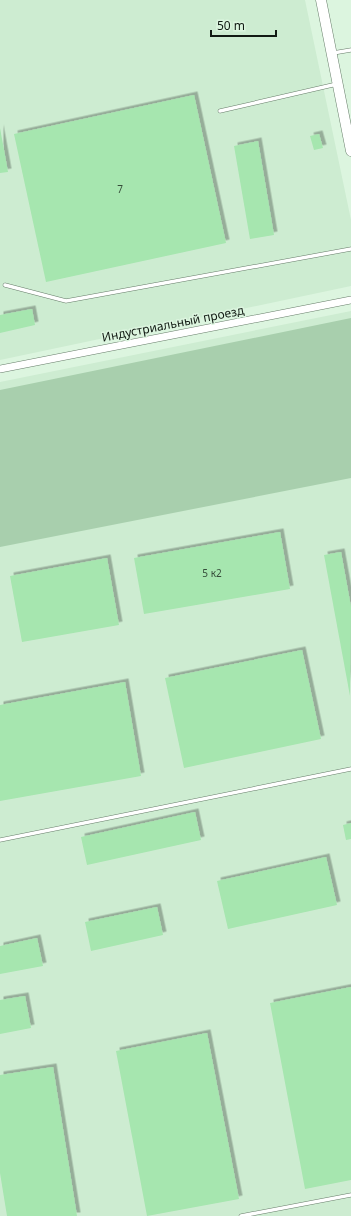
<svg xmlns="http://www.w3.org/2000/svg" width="351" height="1216" font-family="'Noto Sans',sans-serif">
<defs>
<filter id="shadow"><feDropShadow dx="3.5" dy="-3.5" stdDeviation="0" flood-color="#0004"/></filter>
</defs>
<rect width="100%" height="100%" fill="#dcf5df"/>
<!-- built -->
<g fill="#cdecd1">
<polygon points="0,0 305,0 351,220 351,286 0,360"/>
<polygon points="351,311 351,1216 0,1216 0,382"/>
</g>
<!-- green -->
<polygon fill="#a8cfad" points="351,318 351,478 0,547 0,390"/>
<!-- building -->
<g fill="#a6e6af" filter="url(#shadow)">
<polygon points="194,95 226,243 46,282 14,134"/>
<polygon points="0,128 8,172 0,173"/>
<polygon points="319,134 323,148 314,150 310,136"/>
<polygon points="258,141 274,235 250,239 234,146"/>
<polygon points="32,309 35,325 0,333 0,315"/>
<polygon points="280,532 290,589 144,614 134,558"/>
<polygon points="341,552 351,607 350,696 324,555"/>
<polygon points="107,558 119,625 22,642 10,576"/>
<polygon points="302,650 321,739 184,768 165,678"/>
<polygon points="125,682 141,776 0,801 0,705"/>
<polygon points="195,812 201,840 87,865 81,837"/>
<polygon points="351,823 351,839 346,840 343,825"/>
<polygon points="326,857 337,905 228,929 217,881"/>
<polygon points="157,907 163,935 91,951 85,922"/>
<polygon points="37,938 43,966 0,974 0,946"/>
<polygon points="351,987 351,1180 305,1189 270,1003"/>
<polygon points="25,996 31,1028 0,1034 0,1000"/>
<polygon points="207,1033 239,1199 147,1216 116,1051"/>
<polygon points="53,1067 77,1216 7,1216 0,1173 0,1075"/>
</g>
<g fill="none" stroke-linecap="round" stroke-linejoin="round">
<defs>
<g id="lane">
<polyline points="333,53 351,50"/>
<polyline points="220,111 337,84"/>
<polyline points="5,285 66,301 351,249"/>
<polyline points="0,840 351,769"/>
<polyline points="241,1216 351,1195"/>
</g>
<polyline id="street" points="0,369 351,300"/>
<polyline id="secondary" points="321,0 351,151"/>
</defs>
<!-- lane casing -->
<use href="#lane" stroke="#667c69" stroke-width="4.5"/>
<!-- street casing -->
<use href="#street" stroke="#667c69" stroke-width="8"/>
<!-- secondary casing -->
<use href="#secondary" stroke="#667c69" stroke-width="11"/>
<!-- lane -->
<use href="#lane" stroke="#fff" stroke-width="3.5"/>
<!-- street -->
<use href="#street" stroke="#fff" stroke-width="7"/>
<!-- secondary -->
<use href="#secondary" stroke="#fff" stroke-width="10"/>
</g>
<g text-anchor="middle" stroke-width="3" stroke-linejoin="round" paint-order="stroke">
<!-- number labels -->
<g font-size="10" fill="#364d3a">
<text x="120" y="193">7</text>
<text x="212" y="577">5 к2</text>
</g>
<!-- street labels -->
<g font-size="12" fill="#111a13" stroke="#dcf5df">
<text transform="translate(173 324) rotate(-11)" y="4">Индустриальный проезд</text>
</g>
</g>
<!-- scale -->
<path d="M211 30v6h65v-6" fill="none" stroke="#111a13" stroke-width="2"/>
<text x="217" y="30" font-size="12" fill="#111a13" stroke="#dcf5df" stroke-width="3" paint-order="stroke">50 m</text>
</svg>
